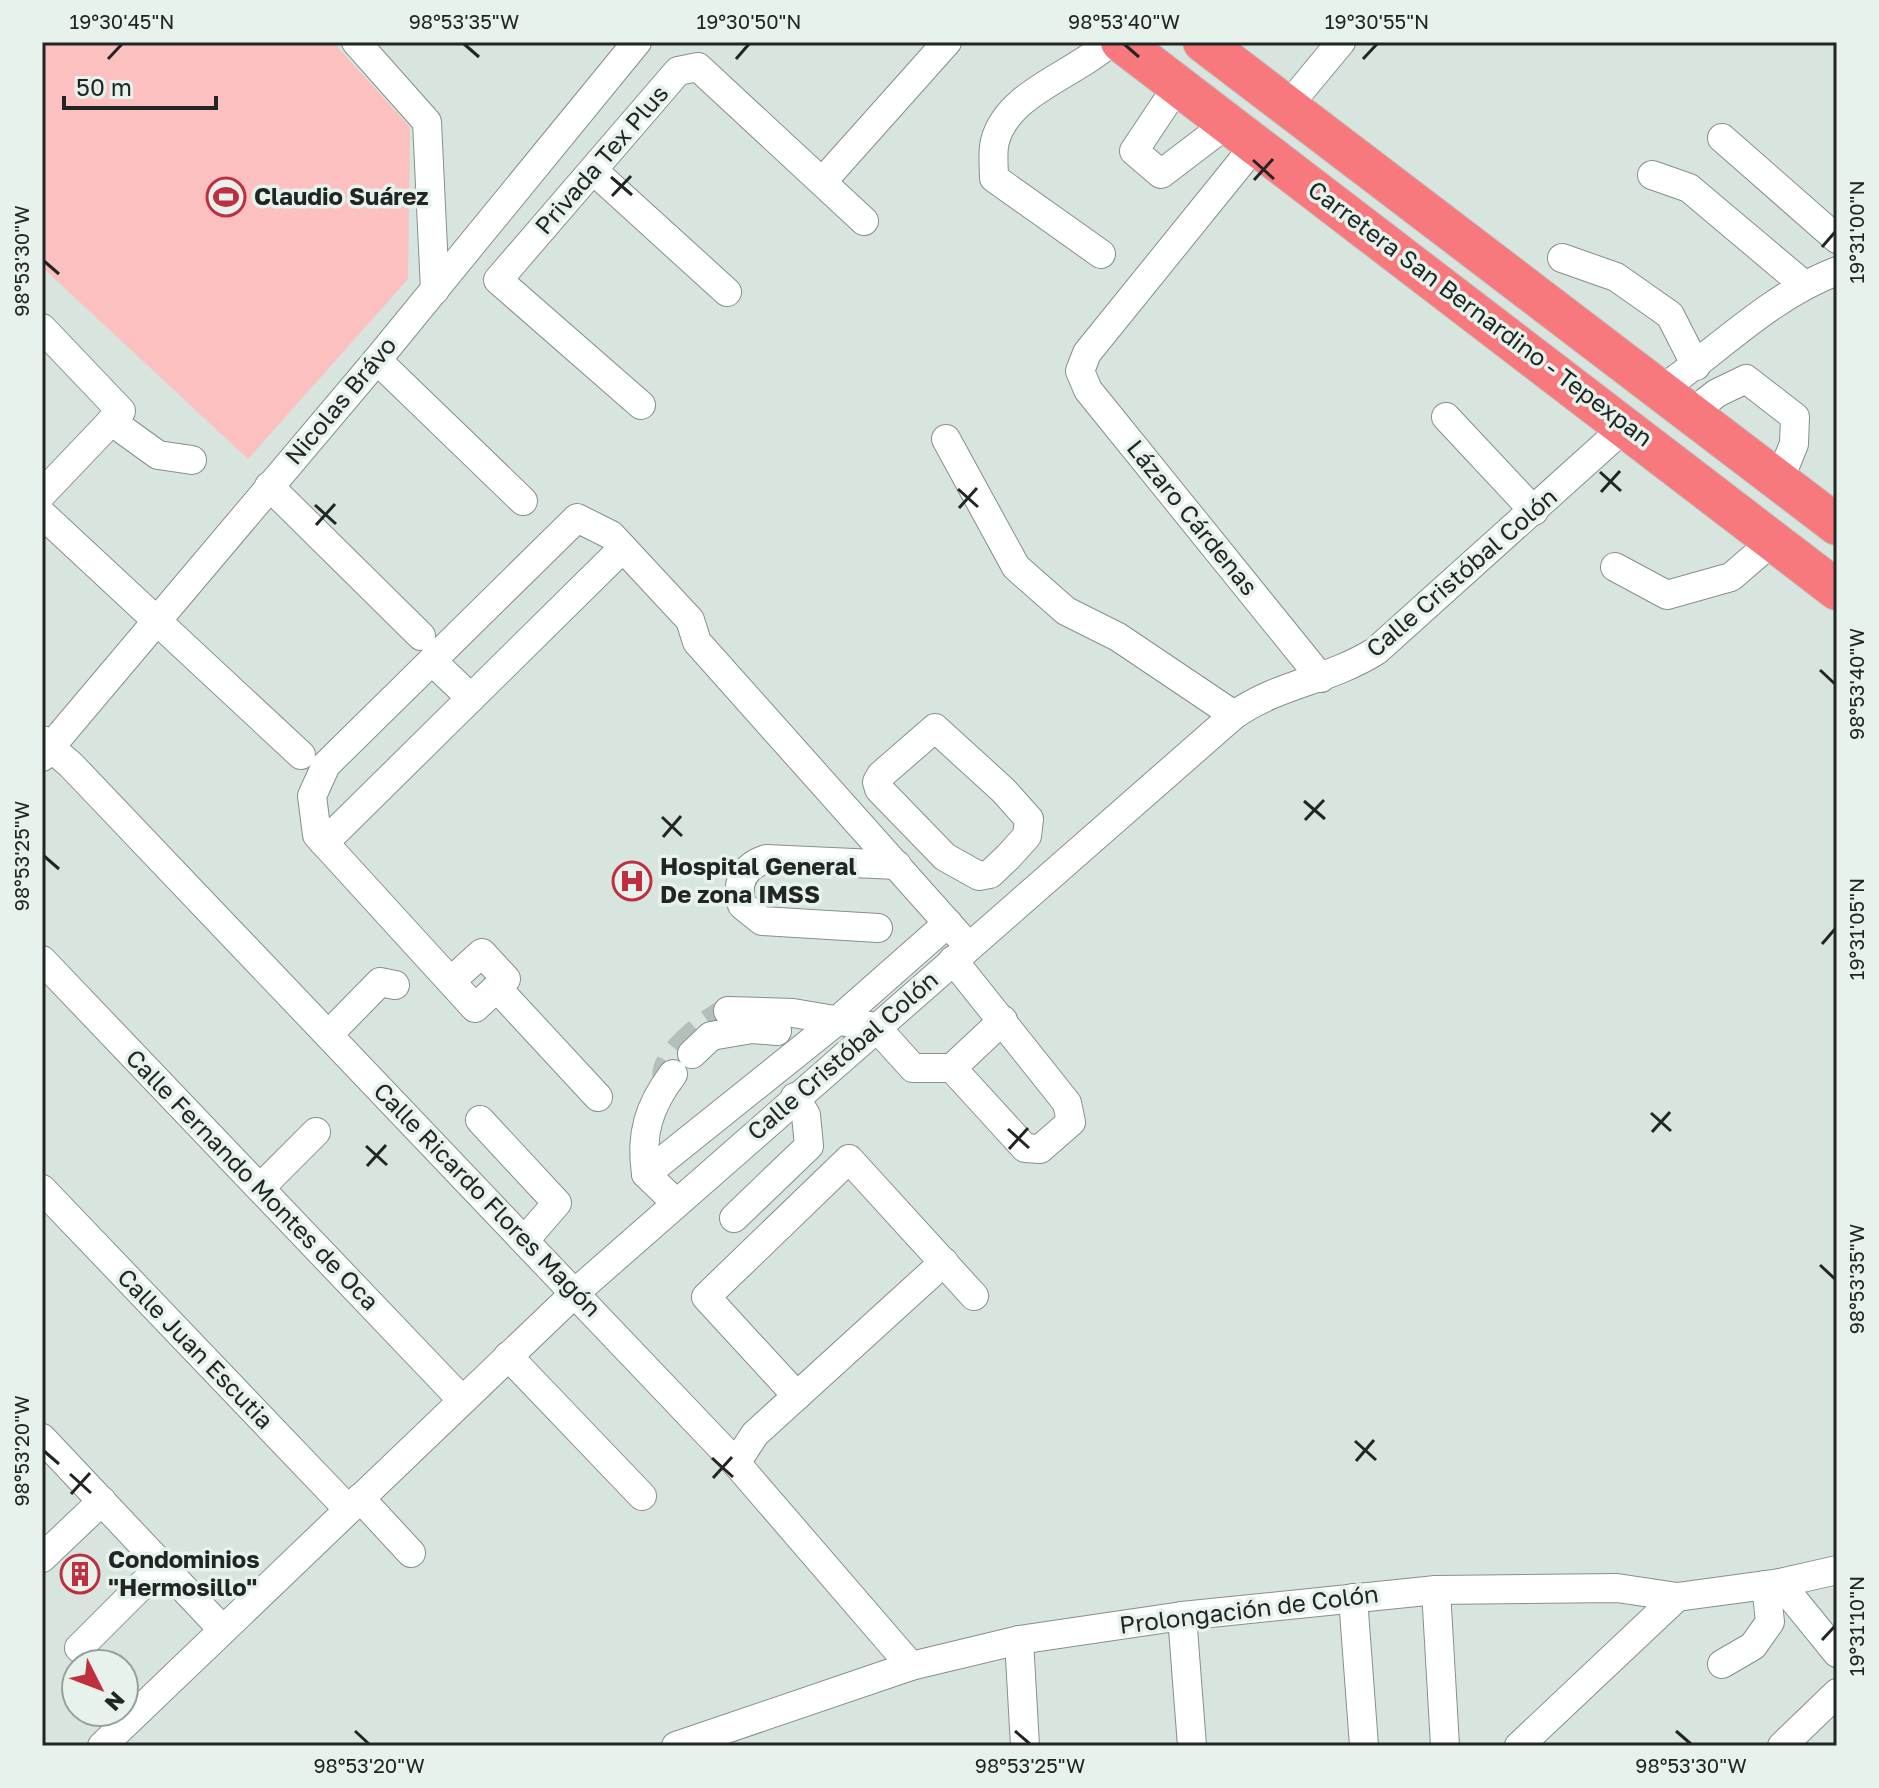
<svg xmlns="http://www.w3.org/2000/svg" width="1879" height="1788" font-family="'Golos Text',sans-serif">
<rect width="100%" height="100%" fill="#d8e5de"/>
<!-- green -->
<polygon fill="#fbc0bf" points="42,42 333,42 410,127 408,279 248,459 42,267"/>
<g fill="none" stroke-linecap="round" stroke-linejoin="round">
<!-- minor-tunnel -->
<path stroke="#b3bfb9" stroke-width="28" stroke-dasharray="28 14" stroke-linecap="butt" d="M667,1090C667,1084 665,1075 667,1070C673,1048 709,1022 728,1011"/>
<defs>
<g id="minor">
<polyline points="356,42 427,122 435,290"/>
<polyline points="1178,85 1134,151 1161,174 1228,123"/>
<polyline points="1288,106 1341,42"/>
<polyline points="1722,138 1837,239"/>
<polyline points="1256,144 1087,353 1080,371 1088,390 1321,678"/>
<polyline points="594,171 727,292"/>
<polyline points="1652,175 1689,188 1803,284"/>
<polyline points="823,181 947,42"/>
<path d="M1101,254L994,178C994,167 992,152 995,141C1008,92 1075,75 1110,42"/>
<polyline points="1562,258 1616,277 1670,315 1696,366"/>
<polyline points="42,328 121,411 42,494"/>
<polyline points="377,360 523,501"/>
<path d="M1661,390C1720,349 1769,297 1837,271"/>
<polyline points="641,405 498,280 678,71 698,67 864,221"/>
<polyline points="1691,413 1717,393 1746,379 1795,417 1794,444 1779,481"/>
<polyline points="1446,417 1534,511"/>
<polyline points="111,421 158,455 192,460"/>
<polyline points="946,439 1016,567 1066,611 1118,637 1234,715"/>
<polyline points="269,486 421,636"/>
<polyline points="42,514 301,755"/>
<polyline points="1615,567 1667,595 1731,577 1774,540"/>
<polyline points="432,661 471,698"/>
<polygon points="935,728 1004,791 1029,819 1027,836 1008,857 990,874 979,876 945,857 879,789 877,782 881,775"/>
<polyline points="42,740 71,765 736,1463 911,1666"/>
<polyline points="42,757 377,360 637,42"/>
<polyline points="324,843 623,548"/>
<path d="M878,928L762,921L742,905C735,883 744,866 766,859L897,865"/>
<polyline points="42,960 462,1400"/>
<polyline points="451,981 482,953 506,979 475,1008 317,835 312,796 326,765 577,518 611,535 690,620 697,642 969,947"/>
<polyline points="497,988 598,1097"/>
<polyline points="728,1011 793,1013 876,1027 913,1068 952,1068 1025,1148 1040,1149 1071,1122 1067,1103 953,960"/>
<polyline points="329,1034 380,982 395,985"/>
<polyline points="692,1054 711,1036 752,1029 777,1031"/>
<polyline points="952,1068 1003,1020"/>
<polyline points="480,1120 557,1203 525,1240"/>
<path d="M646,1174C640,1134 649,1106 673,1074"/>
<polyline points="260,1188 316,1132"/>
<polyline points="42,1189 348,1509"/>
<polyline points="675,1202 646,1174 838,1020 948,923"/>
<polyline points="734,1218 809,1146 806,1115 795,1097"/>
<polyline points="508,1356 642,1496"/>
<polyline points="797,1396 706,1297 849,1159 974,1296"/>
<polyline points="42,1438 223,1630"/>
<polyline points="736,1463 755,1434 944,1262"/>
<polyline points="360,1498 411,1553"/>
<polyline points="42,1558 102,1501"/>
<polyline points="1780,1583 1837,1653"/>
<polyline points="1436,1590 1445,1746"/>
<polyline points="1353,1598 1364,1746"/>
<polyline points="1182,1616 1192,1746"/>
<polyline points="1019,1640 1025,1746"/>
<polyline points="79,1648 162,1565"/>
<polyline points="1722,1664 1753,1646 1770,1622 1766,1585"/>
<path d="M102,1746L576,1292L1234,715C1280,683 1328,681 1376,651L1626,426"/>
<polyline points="676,1746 911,1666 1019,1640 1182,1616 1436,1590 1617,1588 1677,1597 1780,1583 1837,1570"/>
<polyline points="1519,1746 1677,1597"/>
<polyline points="1782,1746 1837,1693"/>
</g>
<g id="highway">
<polyline points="1121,42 1837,590"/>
<polyline points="1203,42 1837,525"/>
</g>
</defs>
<!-- minor casing -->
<use href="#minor" stroke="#85908a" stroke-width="30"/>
<!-- highway casing -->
<use href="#highway" stroke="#c1c2c1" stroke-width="42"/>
<!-- minor -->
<use href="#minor" stroke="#fff" stroke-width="28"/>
<!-- highway -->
<use href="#highway" stroke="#f7797d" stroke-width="40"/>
</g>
<!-- ticks -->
<path fill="none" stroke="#212523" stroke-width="3" d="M464,44L479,57M1124,44L1139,57M108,59L122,44M736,59L749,44M1363,59L1377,44M1253,160L1274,179M611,177L632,195M1254,180L1273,159M612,196L631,176M1822,247L1835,232M44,261L59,274M1600,472L1621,491M958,489L978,507M1601,492L1620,471M315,505L336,524M959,508L977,488M316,525L335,504M1820,670L1835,684M1304,801L1325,819M662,817L682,836M1305,820L1324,800M663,837L681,816M44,856L59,869M1822,944L1835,929M1651,1113L1671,1131M1008,1129L1029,1148M1652,1132L1670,1112M366,1146L387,1165M1009,1149L1028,1128M367,1166L386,1145M1820,1265L1835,1279M1355,1441L1376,1460M44,1451L59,1464M712,1458L733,1477M1356,1461L1374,1440M70,1474L91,1493M713,1478L732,1457M71,1494L90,1473M1822,1640L1835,1626M355,1731L369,1744M1015,1731L1030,1744M1676,1731L1691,1744"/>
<!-- icons -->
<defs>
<symbol id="stadium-ring" viewBox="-11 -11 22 22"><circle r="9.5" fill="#e6f2eb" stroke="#c02f40" stroke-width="1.5"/><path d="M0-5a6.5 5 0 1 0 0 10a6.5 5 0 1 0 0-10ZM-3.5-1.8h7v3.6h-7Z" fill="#c02f40"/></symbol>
<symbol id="hospital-ring" viewBox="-11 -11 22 22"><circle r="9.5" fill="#e6f2eb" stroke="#c02f40" stroke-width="1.5"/><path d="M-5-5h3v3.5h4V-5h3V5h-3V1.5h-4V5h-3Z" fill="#c02f40"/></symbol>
<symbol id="building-ring" viewBox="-11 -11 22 22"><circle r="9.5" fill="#e6f2eb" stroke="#c02f40" stroke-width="1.5"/><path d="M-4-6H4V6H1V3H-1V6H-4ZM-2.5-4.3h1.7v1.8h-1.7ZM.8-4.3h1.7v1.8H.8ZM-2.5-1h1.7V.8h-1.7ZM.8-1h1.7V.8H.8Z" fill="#c02f40"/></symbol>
</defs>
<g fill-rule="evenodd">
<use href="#stadium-ring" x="204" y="175" width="44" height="44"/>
<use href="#hospital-ring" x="610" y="859" width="44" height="44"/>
<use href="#building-ring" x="58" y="1552" width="44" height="44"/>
</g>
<g text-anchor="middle" stroke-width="7" stroke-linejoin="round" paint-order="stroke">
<!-- street labels -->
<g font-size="24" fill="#212523" stroke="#e6f2eb">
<text transform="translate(602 160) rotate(-49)" y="8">Privada Tex Plus</text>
<text transform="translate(1480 314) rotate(37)" y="8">Carretera San Bernardino - Tepexpan</text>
<text transform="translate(341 401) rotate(-50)" y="8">Nicolas Brávo</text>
<text transform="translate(1192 518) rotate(51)" y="8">Lázaro Cárdenas</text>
<text transform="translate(1462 573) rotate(-41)" y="8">Calle Cristóbal Colón</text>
<text transform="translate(843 1056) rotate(-41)" y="8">Calle Cristóbal Colón</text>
<text transform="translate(252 1180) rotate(46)" y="8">Calle Fernando Montes de Oca</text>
<text transform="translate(487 1200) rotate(46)" y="8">Calle Ricardo Flores Magón</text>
<text transform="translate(195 1349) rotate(46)" y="8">Calle Juan Escutia</text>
<text transform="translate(1249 1610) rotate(-7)" y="8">Prolongación de Colón</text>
</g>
<!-- poi labels -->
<g font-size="24" font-weight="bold" fill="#212523" stroke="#e6f2eb" text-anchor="start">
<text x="254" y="205">Claudio Suárez</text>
<text x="660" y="875">Hospital General<tspan x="660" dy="28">De zona IMSS</tspan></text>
<text x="108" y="1568">Condominios<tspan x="108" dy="28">"Hermosillo"</tspan></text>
</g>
</g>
<!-- border -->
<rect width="1879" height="1788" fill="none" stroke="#e6f2eb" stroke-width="88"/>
<!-- north arrow -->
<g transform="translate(100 1688) rotate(132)"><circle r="38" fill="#e6f2eb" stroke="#97a09b" stroke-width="2"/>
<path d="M0-6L14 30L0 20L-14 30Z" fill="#c02f40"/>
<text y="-12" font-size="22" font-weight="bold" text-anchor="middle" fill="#212523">N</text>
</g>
<!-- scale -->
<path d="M64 96v12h152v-12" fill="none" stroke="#212523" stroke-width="4"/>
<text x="76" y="96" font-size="24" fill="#212523" stroke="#e6f2eb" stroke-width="6" paint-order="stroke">50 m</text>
<rect x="44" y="44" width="1791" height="1700" fill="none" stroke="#212523" stroke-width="3"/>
<g font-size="20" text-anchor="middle" fill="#212523">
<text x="122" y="29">19°30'45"N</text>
<text x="464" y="29">98°53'35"W</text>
<text x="749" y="29">19°30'50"N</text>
<text x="1124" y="29">98°53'40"W</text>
<text x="1377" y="29">19°30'55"N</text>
<text transform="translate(1857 232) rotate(-90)" y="7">19°31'00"N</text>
<text transform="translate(22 261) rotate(-90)" y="7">98°53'30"W</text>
<text transform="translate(1857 684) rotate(-90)" y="7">98°53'40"W</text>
<text transform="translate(22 856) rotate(-90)" y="7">98°53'25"W</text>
<text transform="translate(1857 929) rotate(-90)" y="7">19°31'05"N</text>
<text transform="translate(1857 1279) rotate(-90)" y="7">98°53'35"W</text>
<text transform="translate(22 1451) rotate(-90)" y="7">98°53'20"W</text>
<text transform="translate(1857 1626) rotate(-90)" y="7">19°31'10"N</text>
<text x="369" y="1773">98°53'20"W</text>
<text x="1030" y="1773">98°53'25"W</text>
<text x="1691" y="1773">98°53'30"W</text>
</g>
</svg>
